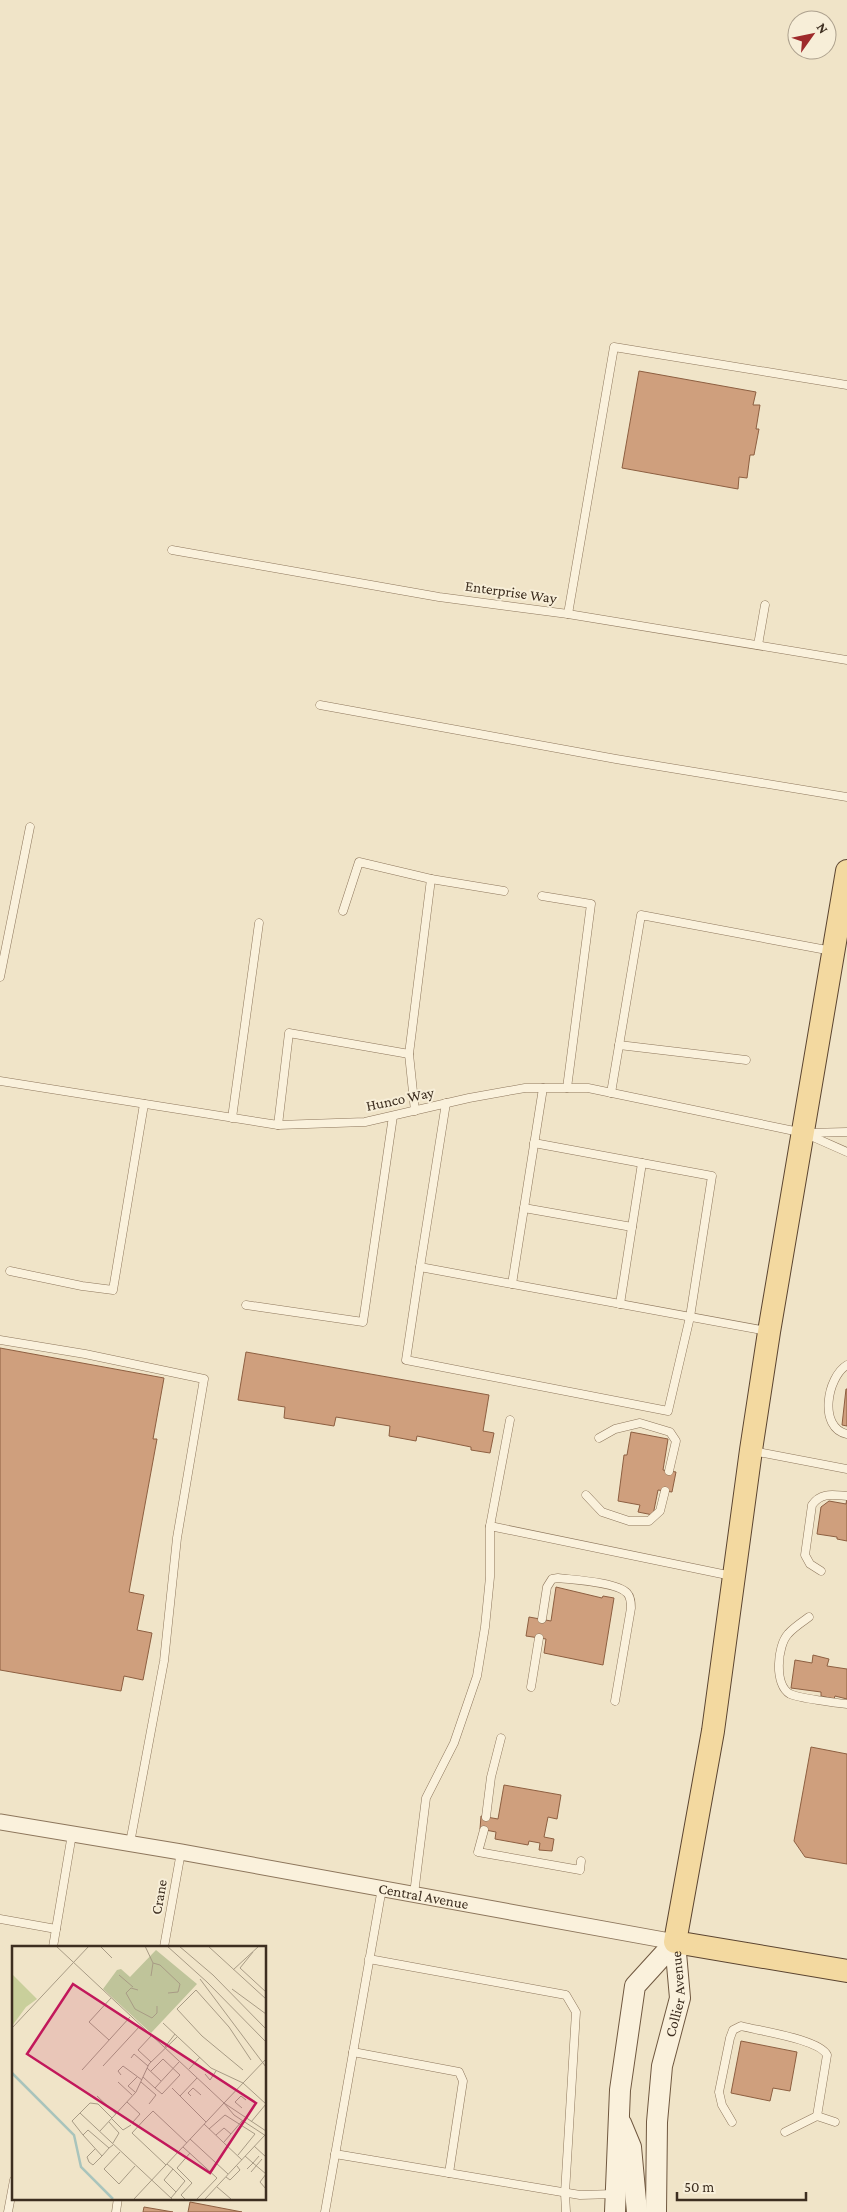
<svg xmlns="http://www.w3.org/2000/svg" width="847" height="2212" font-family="'Crimson Pro',serif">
<rect width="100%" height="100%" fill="#f0e4c8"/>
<!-- building -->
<g fill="#cf9f7d" stroke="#8d5f41">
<polygon points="639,371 756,392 753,405 760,405 756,429 759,429 754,455 750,455 747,478 739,477 738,489 622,468"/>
<polygon points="0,1348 164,1378 153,1439 157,1439 129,1592 144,1595 137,1630 152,1633 143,1680 124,1676 121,1691 0,1670"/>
<polygon points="246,1352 489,1395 483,1431 494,1433 490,1453 471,1450 471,1447 417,1436 416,1441 389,1436 390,1426 336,1417 334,1426 284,1418 285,1407 238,1400"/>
<polygon points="846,1389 847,1389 847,1426 842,1425"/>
<polygon points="631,1432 668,1439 663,1470 676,1472 672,1492 658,1490 653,1515 638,1512 640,1505 618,1501 624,1455 627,1455"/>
<polygon points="847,1498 847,1541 837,1539 837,1537 817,1534 821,1507 829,1501 846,1504"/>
<polygon points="556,1587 602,1598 603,1596 614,1598 603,1665 544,1653 546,1639 526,1636 529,1617 551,1621"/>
<polygon points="813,1655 829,1659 827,1666 847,1669 847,1699 835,1696 834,1699 821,1696 821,1692 791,1688 795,1660 812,1663"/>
<polygon points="811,1747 847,1754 847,1864 805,1857 794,1841"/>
<polygon points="504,1785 561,1795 557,1819 548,1817 544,1837 554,1839 552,1851 539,1850 540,1843 529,1841 528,1845 495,1839 496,1832 480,1829 481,1816 498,1819"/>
<polygon points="741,2041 797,2052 790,2091 773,2088 770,2101 731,2093"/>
<polygon points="190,2202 242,2212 188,2212"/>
<polygon points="144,2207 173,2212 143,2212"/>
</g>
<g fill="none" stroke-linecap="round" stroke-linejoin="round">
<defs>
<g id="lane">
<polyline points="172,550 439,597 568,614 847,660"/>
<polyline points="568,614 614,347 847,385"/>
<polyline points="758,645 765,605"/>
<polyline points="320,705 616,759 847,797"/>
<polyline points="431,879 504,891"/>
<polyline points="542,896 591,904 567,1088"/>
<polyline points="343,911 359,862 431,879 409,1054 415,1111"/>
<polyline points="0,977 30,827"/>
<polyline points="619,1045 746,1060"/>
<polyline points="0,1081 278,1125 365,1122 469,1098 525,1088 588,1088 804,1133 847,1152"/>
<polyline points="611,1093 641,915 832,951"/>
<polyline points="446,1103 420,1267 767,1331"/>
<polyline points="232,1118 259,923"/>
<polyline points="278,1125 289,1033 409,1054"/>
<polyline points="807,1133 847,1132"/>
<polyline points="524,1208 632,1227"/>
<polyline points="420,1267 406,1360 668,1411 690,1317 712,1176 534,1143"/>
<polyline points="10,1271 82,1286 113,1290 144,1104"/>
<polyline points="512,1284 543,1088"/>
<polyline points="620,1304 642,1163"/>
<polyline points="246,1305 363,1322 393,1116"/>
<polyline points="0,1340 85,1354 204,1379 177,1538 164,1661 130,1843"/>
<path d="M847,1365C827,1377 818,1428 847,1434"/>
<polyline points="599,1438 615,1429 640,1423 670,1432 676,1441 669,1471"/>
<polyline points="753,1451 847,1469"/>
<polyline points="586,1495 602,1512 629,1521 649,1521 660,1511 665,1491"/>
<polyline points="490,1526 732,1576"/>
<path d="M821,1571L810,1564L805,1555L812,1505C821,1492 833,1495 847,1496"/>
<path d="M809,1617C802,1622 793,1628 788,1634C777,1646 774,1685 790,1694C799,1698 836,1703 847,1704"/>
<path d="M542,1619L547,1587L552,1579L558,1578C574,1580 617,1582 627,1593C631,1597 631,1603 631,1608L615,1701"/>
<polyline points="531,1687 539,1638"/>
<polyline points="486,1817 491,1777 501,1738"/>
<polyline points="484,1830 478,1852 580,1870 581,1861"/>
<polyline points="414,1894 426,1798 454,1743 477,1676 485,1627 490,1577 490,1526 510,1420"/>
<polyline points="0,1919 56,1929"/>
<polyline points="53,1947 72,1834"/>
<polyline points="164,1947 181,1852"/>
<polyline points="369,1959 566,1995 576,2012 565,2193 566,2212"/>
<polyline points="353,2052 459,2072 463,2081 449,2173"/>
<path d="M732,2122L722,2105L719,2092L730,2038L733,2030L741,2026C759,2031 819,2039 827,2055L817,2116"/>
<polyline points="785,2132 817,2116 835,2122"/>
<polyline points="335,2154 580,2195 615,2194"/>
<polyline points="8,2212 14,2180"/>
<polyline points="116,2212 118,2198"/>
<polyline points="325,2212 382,1888"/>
</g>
<g id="street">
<path id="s1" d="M0,1822L181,1852L675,1942"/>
</g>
<g id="secondary">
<polyline points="621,2123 631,2147 637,2212"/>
<polyline points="615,2212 620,2090 635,1986 675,1942"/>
<path id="s2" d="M656,2212L657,2122L662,2066L680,1998L675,1942"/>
</g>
<polyline id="primary" points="847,871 769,1332 751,1450 713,1731 675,1942 847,1971"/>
</defs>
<!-- lane casing -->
<use href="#lane" stroke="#8d765c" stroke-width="9"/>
<!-- street casing -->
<use href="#street" stroke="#8d765c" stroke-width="17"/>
<!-- secondary casing -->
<use href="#secondary" stroke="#6f573f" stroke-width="22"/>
<!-- primary casing -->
<use href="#primary" stroke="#5b4430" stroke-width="24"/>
<!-- lane -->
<use href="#lane" stroke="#faf1dc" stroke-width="8"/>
<!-- street -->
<use href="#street" stroke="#faf1dc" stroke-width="15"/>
<!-- secondary -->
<use href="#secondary" stroke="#faf1dc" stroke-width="20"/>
<!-- primary -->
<use href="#primary" stroke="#f3d9a0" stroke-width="22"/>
</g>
<g text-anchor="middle" stroke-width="4" stroke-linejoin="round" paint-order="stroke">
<!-- street labels -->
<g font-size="15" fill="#3d2e20" stroke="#f7eed8">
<text transform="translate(511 592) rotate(8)" y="5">Enterprise Way</text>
<text transform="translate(400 1099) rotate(-12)" y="5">Hunco Way</text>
<text dy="5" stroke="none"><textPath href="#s1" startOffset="430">Central Avenue</textPath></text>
<text transform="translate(159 1897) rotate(-80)" y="5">Crane</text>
<text dy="5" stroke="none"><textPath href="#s2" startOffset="220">Collier Avenue</textPath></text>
</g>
</g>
<!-- overview -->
<g transform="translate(12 1946)">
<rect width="254" height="254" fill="#f0e4c8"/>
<path d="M0,28L25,53L14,61L0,80Z" fill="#c9cf9b"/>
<path d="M144,4L185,38L139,87L91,43L105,24L109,23L118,31Z" fill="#bfc49a"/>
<path fill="none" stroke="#a9c4bc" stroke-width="2.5" d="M0,127L62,189L69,221L101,253"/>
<path fill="none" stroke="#a89b85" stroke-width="1" d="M44,0L212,157L254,185M88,0L100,12M133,0L141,17L139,30M155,0L195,36L254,96M167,0L201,29L254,83M196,0L254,53M241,6L228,22L254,46M61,17L77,0M141,17L148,19L168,38L166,46L156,47M221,24L247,0M107,29L121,41M188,33L254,121M220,43L254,68M126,44L119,42L114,47L123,63L140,72L145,67V60M151,77L199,122L231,137L254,158M0,82L61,17M97,94L77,76L99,52M153,101L163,88M119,112L122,108L136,120M139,116L126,104L139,90M91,120L128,80M135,122L149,135M177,123L188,111M70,124L118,71M231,124L190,90L165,63L184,44L217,81L239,114M139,125L151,113L168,129L150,148L143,142M193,128L198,134L204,125M109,129L106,125L111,120L130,134M131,131L143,142L167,116M106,136L120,149M129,136L144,149L137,158M160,142L194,176M123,146L116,140L125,131M85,150L104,168M168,150L185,132M179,150L176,147L181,142L189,149M115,156L128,168L121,176M212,157L254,113M212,157L222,169L254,190M230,162L223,156L229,150L234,154M68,167L160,253M100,173L111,184L119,179M97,176L107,187L101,197M239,176L254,158M192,178L230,214M197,183L213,169L243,188L226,209M88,185L124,146L137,118L165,91M71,189L60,175L78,157L86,158L100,172M204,189L212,182L219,188M178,193L216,228M212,196L230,175M242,200L254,211M171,201L205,232L185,253M97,202L90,210L71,189L76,184L97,202L101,199M83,203L75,211L77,216L81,219L90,210M108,206L92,223L107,238L123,220M233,210L241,217L247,210M155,218L161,223L152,234L164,246L159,252M154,219L120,187L132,174L141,165L175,197M161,223L173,235L164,246M235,223L241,217L254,228M239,226L250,213M254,228L248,236L254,243M214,231L218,234L228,224L225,220M205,241L219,253M122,253L212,157M173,253L169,249L180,237L165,222L178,207M193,253L253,189"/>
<path fill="#c2185b" fill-opacity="0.15" stroke="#c2185b" stroke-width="2.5" d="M61,38L244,157L198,227L15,108Z"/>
<rect width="254" height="254" fill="none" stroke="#3d2e20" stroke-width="2.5"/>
</g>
<!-- north arrow -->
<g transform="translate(812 35) rotate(57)"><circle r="24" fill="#f7eed8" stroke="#ada18e"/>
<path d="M0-4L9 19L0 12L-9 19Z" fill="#9e2a2b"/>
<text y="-8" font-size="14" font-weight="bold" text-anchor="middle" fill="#3d2e20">N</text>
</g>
<!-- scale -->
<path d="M677 2192v8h129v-8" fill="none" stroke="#3d2e20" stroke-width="2.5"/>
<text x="684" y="2192" font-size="15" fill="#3d2e20" stroke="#f7eed8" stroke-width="4" paint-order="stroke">50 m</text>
</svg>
